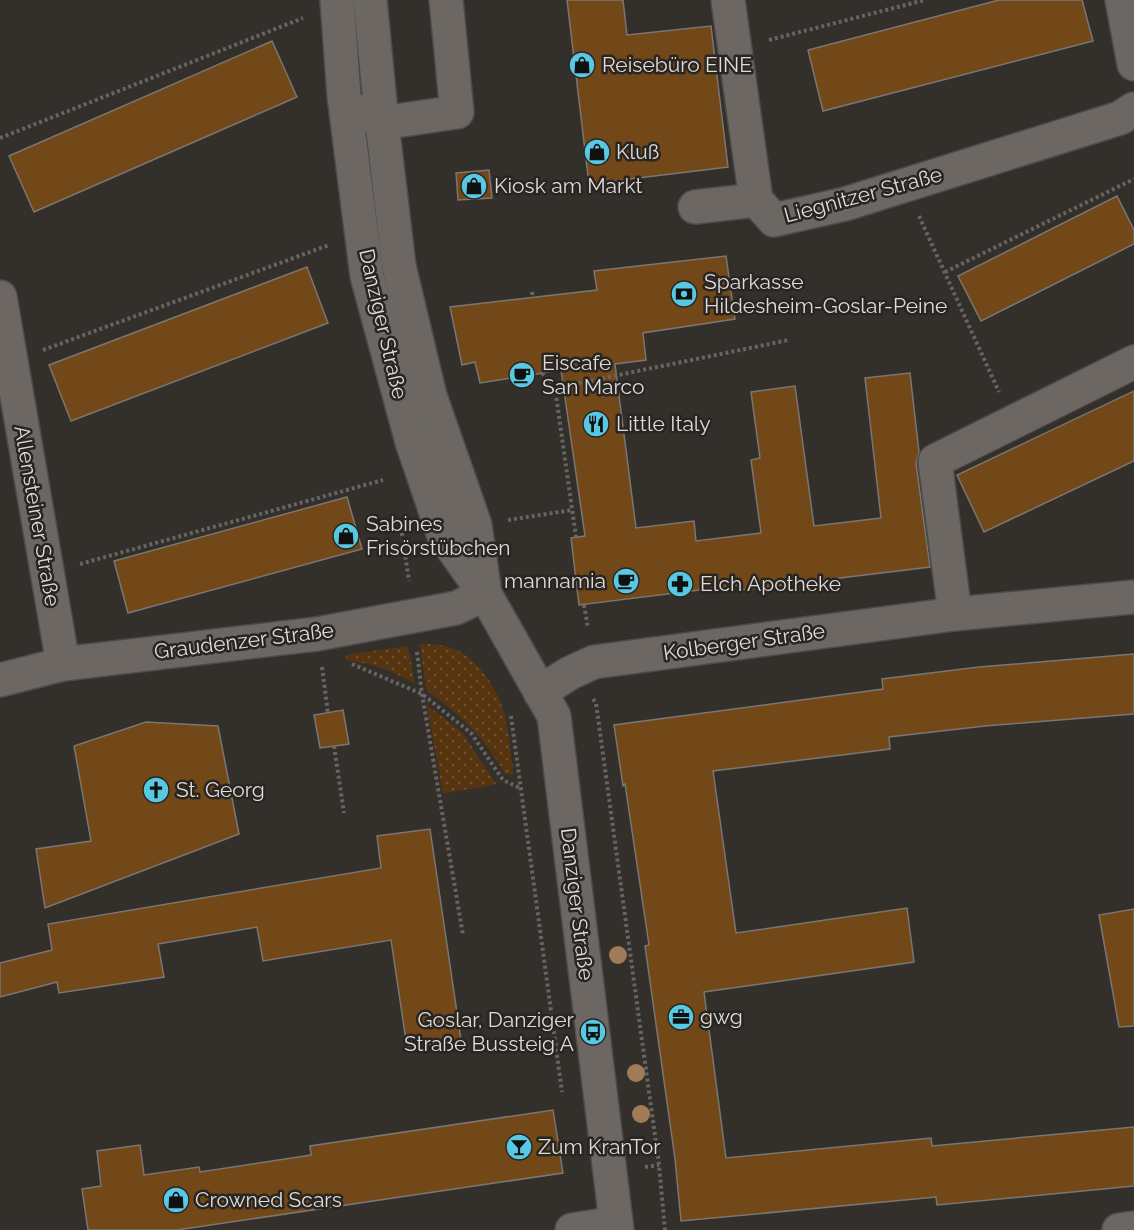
<svg xmlns="http://www.w3.org/2000/svg" width="1134" height="1230" font-family="Raleway,sans-serif">
<defs>
<pattern id="grass-dots" width="8" height="8" patternUnits="userSpaceOnUse" patternTransform="scale(1.5)"><rect width="8" height="8" fill="#56340f"/><path d="M2 2h.1M6 6h.1" fill="none" stroke="#6e5131" stroke-width="1.8" stroke-linecap="round"/></pattern>
</defs>
<rect width="100%" height="100%" fill="#332f2b"/>
<!-- grass -->
<g fill="url(#grass-dots)">
<path d="M420,644C430,644 442,644 452,648C475,656 494,684 502,706C509,727 510,752 514,774H505C482,735 462,716 426,690Z"/>
<polygon points="408,646 415,683 388,670 368,664 345,660 346,655"/>
<polygon points="427,705 463,733 496,784 443,794"/>
</g>
<!-- building -->
<g fill="#734819" stroke="#7b7672" stroke-width="1.5">
<polygon points="567,0 623,0 627,35 711,26 728,167 589,184"/>
<polygon points="999,0 1082,0 1093,41 823,111 808,50"/>
<polygon points="272,41 297,97 34,212 9,156"/>
<polygon points="489,170 492,198 458,200 456,173"/>
<polygon points="1117,196 1134,230 1134,244 981,321 958,276"/>
<polygon points="726,256 735,319 643,333 646,360 615,364 636,528 694,521 696,541 761,533 751,460 760,458 751,392 795,386 814,526 881,518 865,378 910,373 919,452 916,463 930,567 741,590 740,585 579,605 571,538 585,536 561,370 480,383 475,362 462,365 450,307 597,290 594,271"/>
<polygon points="307,267 328,323 71,421 49,365"/>
<polygon points="1134,391 1134,461 984,532 957,475"/>
<polygon points="347,497 362,549 128,613 114,561"/>
<polygon points="1134,654 1134,714 985,726 889,737 890,749 713,771 736,933 907,908 914,962 704,992 726,1158 931,1138 932,1146 1134,1127 1134,1186 937,1205 936,1197 681,1221 675,1159 645,946 649,945 625,784 623,786 614,725 883,689 882,679 979,667"/>
<polygon points="343,710 349,744 320,748 314,715"/>
<polygon points="146,722 218,726 239,834 45,908 36,849 91,841 74,746"/>
<polygon points="430,829 461,1040 407,1047 391,940 263,961 257,927 158,944 164,977 59,993 57,982 0,997 0,963 52,950 48,924 381,868 377,836"/>
<polygon points="1134,909 1134,1026 1119,1027 1099,915"/>
<polygon points="553,1110 563,1173 177,1230 88,1230 82,1189 101,1186 97,1151 140,1145 144,1175 199,1167 200,1172 311,1155 310,1146"/>
</g>
<g fill="none" stroke-linecap="round" stroke-linejoin="round">
<defs>
<g id="minor">
<polyline points="337,0 344,96 367,276 412,442 444,536 485,594 554,716 617,1230"/>
<polyline points="370,0 382,123 399,266 430,396 475,525 484,587"/>
<polyline points="728,0 756,200 774,220 845,204 1120,118 1134,109"/>
<polyline points="1122,0 1134,64"/>
<polyline points="365,111 382,123 457,112 446,0"/>
<polyline points="695,207 756,200"/>
<polyline points="0,297 63,664"/>
<polyline points="955,614 935,461 1134,362"/>
<polyline points="0,680 63,664 317,634 456,608 485,594"/>
<polyline points="540,692 570,673 594,662 955,614 1134,597"/>
<polyline points="572,1230 616,1223"/>
<polyline points="1119,1230 1134,1228"/>
</g>
</defs>
<!-- minor casing -->
<use href="#minor" stroke="#4e4a47" stroke-width="36"/>
<!-- path -->
<g stroke="#686461" stroke-width="4" stroke-dasharray="3 3" stroke-linecap="butt">
<polyline points="769,40 925,0"/>
<polyline points="0,138 303,18"/>
<polyline points="919,216 999,392"/>
<polyline points="945,272 1134,179"/>
<polyline points="532,292 533,298"/>
<polyline points="43,350 329,245"/>
<polyline points="542,373 555,388 576,537"/>
<polyline points="555,388 789,340"/>
<polyline points="508,520 572,510"/>
<polyline points="401,527 409,581"/>
<polyline points="80,564 383,480"/>
<polyline points="584,605 588,628"/>
<polyline points="417,652 422,694 463,935"/>
<polyline points="352,664 422,694 471,733 503,780 520,788"/>
<polyline points="322,667 328,713"/>
<polyline points="593,699 596,703 659,1165 665,1230"/>
<polyline points="511,716 562,1092"/>
<polyline points="334,746 344,813"/>
<polyline points="645,1167 659,1165"/>
</g>
<!-- minor -->
<use href="#minor" stroke="#6c6763" stroke-width="33"/>
</g>
<!-- trees -->
<g fill="#a07b58">
<circle cx="618" cy="955" r="9"/>
<circle cx="636" cy="1073" r="9"/>
<circle cx="641" cy="1114" r="9"/>
</g>
<!-- icons -->
<defs>
<symbol id="shop-disc" viewBox="-11 -11 22 22"><circle r="9.5" fill="#57c9e2" stroke="#292521"/><path d="M-5-2.5h2.3a2.7 3.5 0 0 1 5.4 0H5L5.5 6h-11ZM-1.5-2.5h3a1.5 2.3 0 0 0-3 0Z" fill="#111"/></symbol>
<symbol id="bank-disc" viewBox="-11 -11 22 22"><circle r="9.5" fill="#57c9e2" stroke="#292521"/><path d="M-6-4H6V4H-6ZM0-2.3a2.3 2.3 0 1 0 0 4.6a2.3 2.3 0 1 0 0-4.6Z" fill="#111"/></symbol>
<symbol id="cafe-disc" viewBox="-11 -11 22 22"><circle r="9.5" fill="#57c9e2" stroke="#292521"/><path d="M-5.5-4.5H6V0H3Q3 3.5 0 3.5H-2.5Q-5.5 3.5-5.5 0ZM3-3.2v2h1.7v-2ZM-6 4.5H4V6H-6Z" fill="#111"/></symbol>
<symbol id="restaurant-disc" viewBox="-11 -11 22 22"><circle r="9.5" fill="#57c9e2" stroke="#292521"/><path d="M-5-6h1v4h1v-4h1v4h1v-4h1v5L-1.5 .5V6h-2V.5L-5-1ZM5-6V6H3V1.5H1.5Q1.5-4 5-6Z" fill="#111"/></symbol>
<symbol id="pharmacy-disc" viewBox="-11 -11 22 22"><circle r="9.5" fill="#57c9e2" stroke="#292521"/><path d="M-2-6h4v4h4v4h-4v4h-4v-4h-4v-4h4Z" fill="#111"/></symbol>
<symbol id="church-disc" viewBox="-11 -11 22 22"><circle r="9.5" fill="#57c9e2" stroke="#292521"/><path d="M-1.2-6h2.4v3.5h3.3v2.4h-3.3V6h-2.4V-.1h-3.3v-2.4h3.3Z" fill="#111"/></symbol>
<symbol id="office-disc" viewBox="-11 -11 22 22"><circle r="9.5" fill="#57c9e2" stroke="#292521"/><path d="M-6-3h4V-5.5h4V-3h4V5H-6ZM-1-4.5V-3h2v-1.5ZM-6 0V1H6V0Z" fill="#111"/></symbol>
<symbol id="bus-disc" viewBox="-11 -11 22 22"><circle r="9.5" fill="#57c9e2" stroke="#292521"/><path d="M-5-6H5V4H4V6H2V4H-2V6H-4V4H-5ZM-3.5-4V0h7V-4ZM-3.5 1.2v1.5H-2V1.2ZM2 1.2v1.5H3.5V1.2Z" fill="#111"/></symbol>
<symbol id="bar-disc" viewBox="-11 -11 22 22"><circle r="9.5" fill="#57c9e2" stroke="#292521"/><path d="M-6-5H6L.8 .8V4.5H3.5V6h-7V4.5H-.8V.8Z" fill="#111"/></symbol>
</defs>
<g fill-rule="evenodd">
<use href="#shop-disc" x="567" y="50" width="30" height="30"/>
<use href="#shop-disc" x="582" y="137" width="30" height="30"/>
<use href="#shop-disc" x="459" y="171" width="30" height="30"/>
<use href="#bank-disc" x="669" y="279" width="30" height="30"/>
<use href="#cafe-disc" x="507" y="360" width="30" height="30"/>
<use href="#restaurant-disc" x="581" y="409" width="30" height="30"/>
<use href="#shop-disc" x="331" y="521" width="30" height="30"/>
<use href="#cafe-disc" x="611" y="566" width="30" height="30"/>
<use href="#pharmacy-disc" x="665" y="569" width="30" height="30"/>
<use href="#church-disc" x="141" y="775" width="30" height="30"/>
<use href="#office-disc" x="666" y="1002" width="30" height="30"/>
<use href="#bus-disc" x="578" y="1017" width="30" height="30"/>
<use href="#bar-disc" x="504" y="1132" width="30" height="30"/>
<use href="#shop-disc" x="161" y="1185" width="30" height="30"/>
</g>
<g text-anchor="middle" stroke-width="5" stroke-linejoin="round" paint-order="stroke">
<!-- poi labels -->
<g font-size="21" fill="#dedbd9" stroke="#292521" text-anchor="start">
<text x="602" y="72">Reisebüro EINE</text>
<text x="616" y="159">Kluß</text>
<text x="494" y="193">Kiosk am Markt</text>
<text x="704" y="289">Sparkasse<tspan x="704" dy="24">Hildesheim-Goslar-Peine</tspan></text>
<text x="542" y="370">Eiscafe<tspan x="542" dy="24">San Marco</tspan></text>
<text x="616" y="431">Little Italy</text>
<text x="366" y="531">Sabines<tspan x="366" dy="24">Frisörstübchen</tspan></text>
<text x="606" y="588" text-anchor="end">mannamia</text>
<text x="700" y="591">Elch Apotheke</text>
<text x="176" y="797">St. Georg</text>
<text x="700" y="1024">gwg</text>
<text x="574" y="1027" text-anchor="end">Goslar, Danziger<tspan x="574" dy="24">Straße Bussteig A</tspan></text>
<text x="538" y="1154">Zum KranTor</text>
<text x="195" y="1207">Crowned Scars</text>
</g>
<!-- street labels -->
<g font-size="21" fill="#dedbd9" stroke="#292521">
<text transform="translate(863 195) rotate(-15)" y="7">Liegnitzer Straße</text>
<text transform="translate(383 324) rotate(77)" y="7">Danziger Straße</text>
<text transform="translate(37 516) rotate(80)" y="7">Allensteiner Straße</text>
<text transform="translate(244 641) rotate(-7)" y="7">Graudenzer Straße</text>
<text transform="translate(744 642) rotate(-8)" y="7">Kolberger Straße</text>
<text transform="translate(577 904) rotate(83)" y="7">Danziger Straße</text>
</g>
</g>
</svg>
